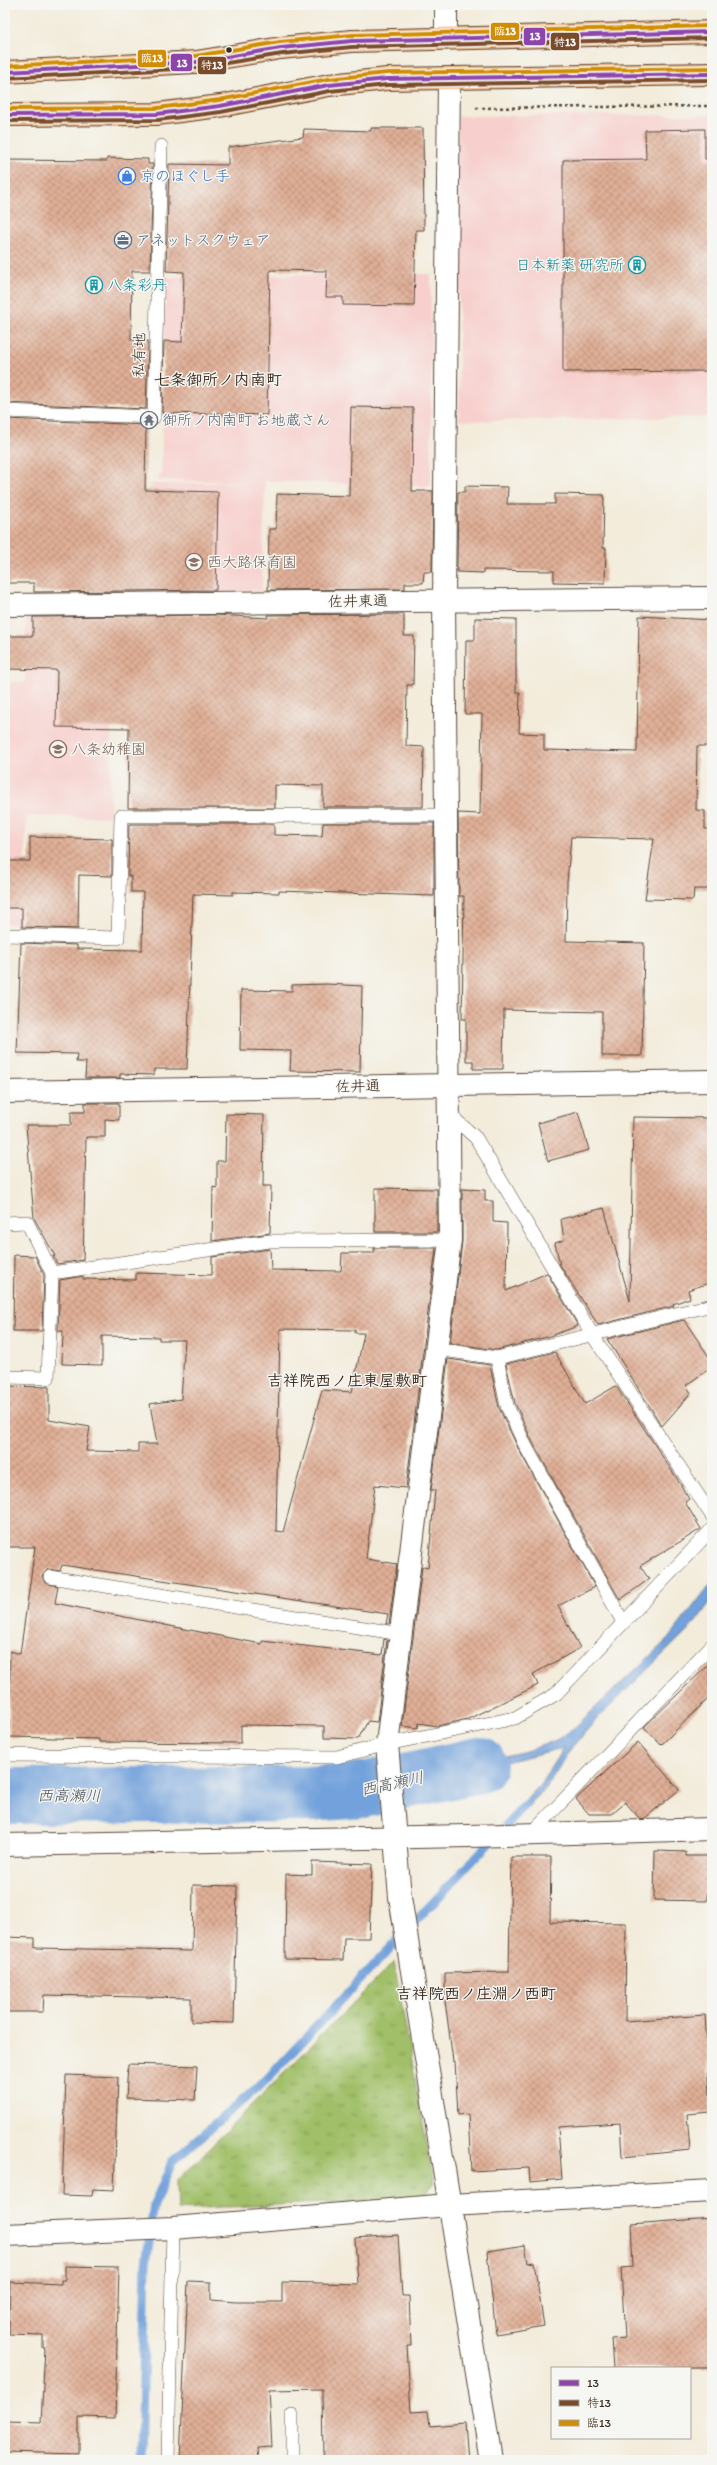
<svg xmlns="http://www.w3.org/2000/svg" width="717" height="2465" font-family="Itim,'Klee One',sans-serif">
<defs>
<pattern id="grass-tufts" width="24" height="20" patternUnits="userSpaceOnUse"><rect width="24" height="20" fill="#a0bf67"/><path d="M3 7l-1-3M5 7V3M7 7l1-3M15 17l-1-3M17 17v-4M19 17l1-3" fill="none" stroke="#849b54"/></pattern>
<pattern id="building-cross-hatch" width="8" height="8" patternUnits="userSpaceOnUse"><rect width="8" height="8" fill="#e0af96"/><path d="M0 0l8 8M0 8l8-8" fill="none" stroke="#b78f7a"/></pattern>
</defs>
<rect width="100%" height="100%" fill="#f6f6f2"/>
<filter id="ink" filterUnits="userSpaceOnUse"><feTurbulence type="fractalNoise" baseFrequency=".025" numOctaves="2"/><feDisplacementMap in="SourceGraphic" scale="8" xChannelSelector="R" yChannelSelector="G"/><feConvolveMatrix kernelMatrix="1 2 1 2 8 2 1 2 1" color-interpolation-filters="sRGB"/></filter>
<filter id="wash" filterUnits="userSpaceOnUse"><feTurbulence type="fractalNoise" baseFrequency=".012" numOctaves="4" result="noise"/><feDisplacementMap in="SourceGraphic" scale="16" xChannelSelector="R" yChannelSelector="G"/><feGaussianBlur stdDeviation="0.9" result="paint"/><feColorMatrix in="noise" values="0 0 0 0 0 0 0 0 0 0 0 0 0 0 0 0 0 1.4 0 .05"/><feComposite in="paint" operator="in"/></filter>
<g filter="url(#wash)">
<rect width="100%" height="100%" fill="#f3ecdb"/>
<!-- built -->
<g fill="#f7d0cd">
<polygon points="712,115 712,417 459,421 458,116"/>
<polygon points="335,274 431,274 431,486 265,481 262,591 126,594 126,532 147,533 149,484 261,482 158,480 161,472 166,277"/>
<polygon points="26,614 112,615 110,817 27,816 21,924 5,923 5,682 25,682"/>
</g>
<!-- grass -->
<polygon fill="url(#grass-tufts)" stroke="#6e7442" points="394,1962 434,2184 420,2199 178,2209 177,2181"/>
<!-- water -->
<polygon fill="#72a1db" stroke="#56667c" points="712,1582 712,1600 695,1623 596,1720 572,1747 547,1786 521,1814 513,1814 540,1785 563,1748 402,1787 403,1780 530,1750 559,1739 576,1726 669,1638"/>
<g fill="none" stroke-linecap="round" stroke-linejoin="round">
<!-- stream -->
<polyline stroke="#72a1db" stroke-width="9" points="141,2460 146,2264 154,2205 172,2162 266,2080 525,1805"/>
<!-- river -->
<polyline stroke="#72a1db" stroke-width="56" points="5,1796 309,1794 363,1790 479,1765"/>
</g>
<g id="blocks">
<!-- building -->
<g fill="url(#building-cross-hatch)" fill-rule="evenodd">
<polygon points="371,128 423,128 424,230 416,230 414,306 343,305 343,297 326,297 327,271 270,270 267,415 162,413 164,341 182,342 184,272 166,271 169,164 228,165 228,147 303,137 304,129 371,131"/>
<polygon points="705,129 705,159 712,159 712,371 563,372 563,160 646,159 645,130"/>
<polygon points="107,158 148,159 148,164 153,164 150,271 132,271 131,340 148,341 146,409 5,403 5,160 107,161"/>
<polygon points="351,407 413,408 412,491 433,491 432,572 424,572 423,583 405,583 405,589 268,590 269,529 276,529 277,494 349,496"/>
<polygon points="5,419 146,425 145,490 218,492 216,590 34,592 34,583 5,583"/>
<polygon points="465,486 508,487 507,504 555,504 555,494 604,495 603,548 606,548 605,583 554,582 554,571 483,570 483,573 457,572 458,492 465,492"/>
<polygon points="404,614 404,636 414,636 413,685 407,685 406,746 424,747 423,807 323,807 323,786 275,785 275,808 128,808 129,728 56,727 57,670 5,669 5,636 33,636 33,617 215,615 268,618 268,615"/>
<polygon points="639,616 712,620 712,746 697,746 696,810 705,811 705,829 711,829 712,832 709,889 694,889 693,900 645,899 654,839 571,837 567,882 566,941 644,943 642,1056 602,1056 602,1012 504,1010 503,1069 473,1069 473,1061 466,1061 466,1019 462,1019 464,896 459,896 458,813 480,814 482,714 465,714 466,640 475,640 475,618 516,619 516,692 520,692 519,733 544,734 544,750 637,752"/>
<polygon points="323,823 434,823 434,896 279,891 279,893 233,892 233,895 193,894 187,1069 154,1069 154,1075 120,1074 120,1078 85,1078 86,1062 76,1062 77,1054 17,1053 21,943 77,945 77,949 142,950 143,892 131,892 131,876 128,876 129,824 274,824 274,835 322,836"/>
<polygon points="30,837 112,839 112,876 79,875 78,929 22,927 22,908 5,908 5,861 30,861"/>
<polygon points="327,984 362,986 360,1072 290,1071 291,1051 240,1050 241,990 292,991 292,985"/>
<polygon points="85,1103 119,1103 119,1120 105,1119 105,1137 86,1137 83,1260 57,1264 53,1256 55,1256 34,1218 26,1125 71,1125 71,1112 85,1112"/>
<polygon points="578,1112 589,1150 548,1161 538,1123"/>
<polygon points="226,1114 264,1115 263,1186 271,1186 270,1233 212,1241 213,1187 217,1188 217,1161 225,1161"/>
<polygon points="633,1117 712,1118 712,1282 688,1290 690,1298 673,1304 674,1306 598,1325 560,1265 555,1243 564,1240 561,1219 604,1208 630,1301"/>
<polygon points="375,1188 437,1189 437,1232 375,1232"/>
<polygon points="462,1189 485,1190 485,1201 493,1201 493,1222 507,1223 506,1291 547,1273 578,1326 547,1337 497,1350 450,1343 462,1241"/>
<path d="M374,1248H436L406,1488L375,1485L366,1559L397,1564L389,1624H386L388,1614L62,1565L60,1571L48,1569L42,1576L45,1583L58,1586L55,1603L230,1638L262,1644V1641L382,1655L384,1639L387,1640L377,1722L368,1721L358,1739L324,1738V1726L241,1725V1743L99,1742V1739L9,1737L10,1651L20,1654L35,1547H5V1386L49,1387V1420L90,1427L86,1451L138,1452V1444H157L150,1404L181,1399L185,1340H159V1337L102,1336V1365L62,1364L63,1331H58L60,1280L83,1276V1279L136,1280V1273L212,1275V1257L270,1249L271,1270L341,1271L342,1253H374ZM280,1329L355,1330V1333H364L352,1392L322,1390L283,1532L276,1531Z"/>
<polygon points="14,1255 35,1256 44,1275 42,1331 13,1331"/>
<polygon points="684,1320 712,1361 712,1367 686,1385 691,1393 662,1426 607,1339"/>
<polygon points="555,1352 585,1404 616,1386 676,1477 689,1499 685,1502 701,1529 640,1566 649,1579 620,1600 533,1443 515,1403 506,1364"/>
<polygon points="448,1359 490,1365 499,1408 519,1450 595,1587 558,1606 580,1648 533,1674 538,1685 468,1719 437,1726 419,1723 418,1728 402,1726 422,1567 428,1568 435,1490 431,1490"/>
<polygon points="712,1661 712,1695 661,1745 644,1727"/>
<polygon points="638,1742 679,1790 645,1818 640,1819 625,1802 611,1814 589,1814 576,1799"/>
<polygon points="655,1851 686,1852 686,1856 711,1856 711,1884 708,1884 707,1901 654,1900"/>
<polygon points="511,1857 551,1857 550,1922 626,1923 625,2021 705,2015 711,2112 687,2114 690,2150 622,2157 620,2123 558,2127 562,2179 530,2182 529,2168 471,2171 468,2114 458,2115 455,2061 453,2061 445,2001 445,1973 509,1972"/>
<polygon points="312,1862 372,1864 369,1938 344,1938 343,1960 285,1959 286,1874 312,1875"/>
<polygon points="193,1885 237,1886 234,2023 191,2022 191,1998 44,1995 43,2012 5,2012 5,1937 35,1938 35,1948 192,1951"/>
<polygon points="128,2064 197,2066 195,2100 126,2098"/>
<polygon points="66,2075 118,2077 114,2190 93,2189 92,2196 62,2195"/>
<polygon points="712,2218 712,2368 613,2368 611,2339 625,2338 621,2268 633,2267 631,2224"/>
<polygon points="398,2235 402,2296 409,2296 411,2346 407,2346 411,2412 428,2411 430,2426 465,2423 468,2460 323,2460 322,2389 269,2390 272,2447 257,2448 258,2460 180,2460 188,2281 211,2282 211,2300 236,2302 282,2302 282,2282 358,2284 355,2238"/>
<polygon points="525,2245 528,2263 534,2262 544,2326 496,2334 487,2251"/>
<polygon points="65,2266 119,2267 115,2418 79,2417 79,2454 5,2452 5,2422 41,2423 45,2348 43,2348 43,2335 9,2334 10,2282 61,2284 61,2280 65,2280"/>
</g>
</g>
</g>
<g filter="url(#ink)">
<use href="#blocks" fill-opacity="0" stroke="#57473a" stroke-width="1"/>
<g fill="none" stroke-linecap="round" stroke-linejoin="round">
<defs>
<g id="lane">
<polyline points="5,411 154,417 161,146"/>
<polyline points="5,935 118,938 121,816 446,815"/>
<polyline points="449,1114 476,1138 593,1336 712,1516"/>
<polyline points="5,1223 27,1222 52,1273 269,1241 450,1240"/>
<polyline points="437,1349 497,1358 712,1305"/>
<polyline points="497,1358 507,1406 526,1447 623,1622"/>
<polyline points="5,1377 48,1378 52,1273"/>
<polyline points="50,1577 401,1634"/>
<polyline points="5,1755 337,1757 387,1744 515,1718 556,1694 712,1529"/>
<polyline points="531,1834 712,1645"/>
<polyline points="292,2415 292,2460"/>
<polyline points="168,2460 173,2228"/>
</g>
<g id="street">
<polyline points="446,5 446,37"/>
<polyline points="449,78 444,600 450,1240 387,1744 400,1897 491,2460"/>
<polyline points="5,605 712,598"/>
<polyline points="5,1092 712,1081"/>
<polyline points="5,1845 468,1836 712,1829"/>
<polyline points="5,2235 173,2228 449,2205 712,2191"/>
</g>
<g id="primary">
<polyline points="5,72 196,62 281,48 352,41 712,32"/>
<polyline points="5,115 157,114 220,106 329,85 387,79 712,74"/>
</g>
</defs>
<!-- lane casing -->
<use href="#lane" stroke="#57473a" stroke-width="14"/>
<!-- street casing -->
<use href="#street" stroke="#57473a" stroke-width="24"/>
<!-- primary casing -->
<use href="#primary" stroke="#57473a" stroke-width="24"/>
<!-- path -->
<polyline stroke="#57473a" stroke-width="2.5" stroke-dasharray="3 3" stroke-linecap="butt" points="476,108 712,106"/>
<!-- lane -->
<use href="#lane" stroke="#fff" stroke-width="13"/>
<!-- street -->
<use href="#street" stroke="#fff" stroke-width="22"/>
<!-- primary -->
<use href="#primary" stroke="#f7bd88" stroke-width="22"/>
<defs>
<g id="bus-1">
<polyline points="5,72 196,62 281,48 352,41 712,32"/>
<polyline points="5,115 157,114 220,106 329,85 387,79 712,74"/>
</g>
<g id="bus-2">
<polyline points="5,78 196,68 282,54 352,47 712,38"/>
<polyline points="5,121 158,120 221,112 330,91 387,85 712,80"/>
</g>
<g id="bus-3">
<polyline points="5,66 195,56 280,42 352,35 712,26"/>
<polyline points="5,109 157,108 219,100 328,79 387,73 712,68"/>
</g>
</defs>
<!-- bus-1 casing -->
<use href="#bus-1" stroke="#f6f6f2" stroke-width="7"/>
<!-- bus-2 casing -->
<use href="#bus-2" stroke="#f6f6f2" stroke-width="7"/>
<!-- bus-3 casing -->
<use href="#bus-3" stroke="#f6f6f2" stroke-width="7"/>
<!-- bus-1 -->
<use href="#bus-1" stroke="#8e44ad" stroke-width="4"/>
<!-- bus-2 -->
<use href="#bus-2" stroke="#7a4b2a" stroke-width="4"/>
<!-- bus-3 -->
<use href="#bus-3" stroke="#d18d06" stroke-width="4"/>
</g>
</g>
<!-- icons -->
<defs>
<symbol id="shop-ring" viewBox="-11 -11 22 22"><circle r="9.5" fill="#f6f6f2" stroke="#3f7fe0" stroke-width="1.5"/><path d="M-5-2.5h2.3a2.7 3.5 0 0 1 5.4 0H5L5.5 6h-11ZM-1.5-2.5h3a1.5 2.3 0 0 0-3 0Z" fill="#3f7fe0"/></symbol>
<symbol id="office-ring" viewBox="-11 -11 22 22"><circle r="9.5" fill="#f6f6f2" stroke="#5c6f8a" stroke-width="1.5"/><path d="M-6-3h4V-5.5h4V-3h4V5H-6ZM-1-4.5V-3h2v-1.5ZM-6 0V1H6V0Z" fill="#5c6f8a"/></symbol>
<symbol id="building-ring" viewBox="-11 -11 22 22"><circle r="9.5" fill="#f6f6f2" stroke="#0f9aa8" stroke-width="1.5"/><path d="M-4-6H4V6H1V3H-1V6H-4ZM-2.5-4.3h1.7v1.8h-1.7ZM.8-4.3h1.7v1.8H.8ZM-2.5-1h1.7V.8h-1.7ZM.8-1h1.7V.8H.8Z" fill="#0f9aa8"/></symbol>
<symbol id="temple-ring" viewBox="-11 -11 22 22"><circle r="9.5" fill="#f6f6f2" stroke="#6b7280" stroke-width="1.5"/><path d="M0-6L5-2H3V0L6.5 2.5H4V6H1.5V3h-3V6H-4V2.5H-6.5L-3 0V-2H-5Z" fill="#6b7280"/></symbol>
<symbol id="school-ring" viewBox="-11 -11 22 22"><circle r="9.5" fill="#f6f6f2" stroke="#8d6e63" stroke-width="1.5"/><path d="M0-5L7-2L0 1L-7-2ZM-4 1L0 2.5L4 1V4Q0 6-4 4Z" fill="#8d6e63"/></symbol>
</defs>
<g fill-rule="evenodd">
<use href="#shop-ring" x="117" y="166" width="20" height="20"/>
<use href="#office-ring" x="113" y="230" width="20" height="20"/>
<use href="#building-ring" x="627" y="255" width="20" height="20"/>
<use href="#building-ring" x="84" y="275" width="20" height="20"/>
<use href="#temple-ring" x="139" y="410" width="20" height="20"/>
<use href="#school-ring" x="184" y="552" width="20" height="20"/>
<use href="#school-ring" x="48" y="739" width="20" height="20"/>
</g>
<!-- markers -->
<circle fill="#3b2a1e" stroke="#f6f6f2" stroke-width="1.5" cx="229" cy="50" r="3.5"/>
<g text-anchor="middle" stroke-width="3" stroke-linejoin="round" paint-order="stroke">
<!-- shop labels -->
<g font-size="15" fill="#366cbe" stroke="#f6f6f2" text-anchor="start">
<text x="140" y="181">京のほぐし手</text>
</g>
<!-- service labels -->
<g font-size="15" fill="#4e5e75" stroke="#f6f6f2" text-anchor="start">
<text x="136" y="245">アネットスクウェア</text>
</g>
<!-- culture labels -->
<g font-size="15" fill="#0d838f" stroke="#f6f6f2" text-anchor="end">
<text x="624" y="270">日本新薬 研究所</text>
<text x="107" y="290" text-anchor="start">八条彩丹</text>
</g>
<!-- street labels -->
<g font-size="15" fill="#3b2a1e" stroke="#f6f6f2">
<text transform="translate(139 355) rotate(-88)" y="5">私有地</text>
<text transform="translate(358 601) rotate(-1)" y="5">佐井東通</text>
<text transform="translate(358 1086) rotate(-1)" y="5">佐井通</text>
</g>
<!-- worship labels -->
<g font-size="15" fill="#5b616d" stroke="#f6f6f2" text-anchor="start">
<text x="162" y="425">御所ノ内南町 お地蔵さん</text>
</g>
<!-- education labels -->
<g font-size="15" fill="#785e54" stroke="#f6f6f2" text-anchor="start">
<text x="207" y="567">西大路保育園</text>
<text x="71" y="754">八条幼稚園</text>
</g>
<!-- neighbourhood labels -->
<g font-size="16" font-weight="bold" fill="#3b2a1e" stroke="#f6f6f2">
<text x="218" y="385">七条御所ノ内南町</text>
<text x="347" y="1386">吉祥院西ノ庄東屋敷町</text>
<text x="476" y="1999">吉祥院西ノ庄淵ノ西町</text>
</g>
<!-- water labels -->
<g font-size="16" font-style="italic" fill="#4e5460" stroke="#f6f6f2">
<text transform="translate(392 1783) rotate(-12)" y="6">西高瀬川</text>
<text x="69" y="1801">西高瀬川</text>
</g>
</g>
<g stroke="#f6f6f2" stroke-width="1.5">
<rect x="490" y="22" width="30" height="19" rx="4" fill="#d18d06"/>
<rect x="523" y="27" width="23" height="19" rx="4" fill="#8e44ad"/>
<rect x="550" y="32" width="30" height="19" rx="4" fill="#7a4b2a"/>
<rect x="137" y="49" width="30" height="19" rx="4" fill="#d18d06"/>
<rect x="170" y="53" width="23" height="19" rx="4" fill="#8e44ad"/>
<rect x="197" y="56" width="30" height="19" rx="4" fill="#7a4b2a"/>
</g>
<g font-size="11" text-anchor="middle" font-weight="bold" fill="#fff">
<text x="505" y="35">臨13</text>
<text x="535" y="40">13</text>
<text x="565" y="46">特13</text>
<text x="152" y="62">臨13</text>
<text x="182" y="67">13</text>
<text x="212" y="69">特13</text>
</g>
<!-- margin -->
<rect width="717" height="2465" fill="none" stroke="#f6f6f2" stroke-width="20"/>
<!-- legend -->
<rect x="551" y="2367" width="140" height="72" fill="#f6f6f2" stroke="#aba49d"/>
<rect x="559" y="2380" width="20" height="6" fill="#8e44ad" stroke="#aba49d"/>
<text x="587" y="2387" font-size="12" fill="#3b2a1e">13</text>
<rect x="559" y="2400" width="20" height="6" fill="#7a4b2a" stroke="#aba49d"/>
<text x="587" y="2407" font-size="12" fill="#3b2a1e">特13</text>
<rect x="559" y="2420" width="20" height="6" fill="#d18d06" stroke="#aba49d"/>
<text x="587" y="2427" font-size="12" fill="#3b2a1e">臨13</text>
</svg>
